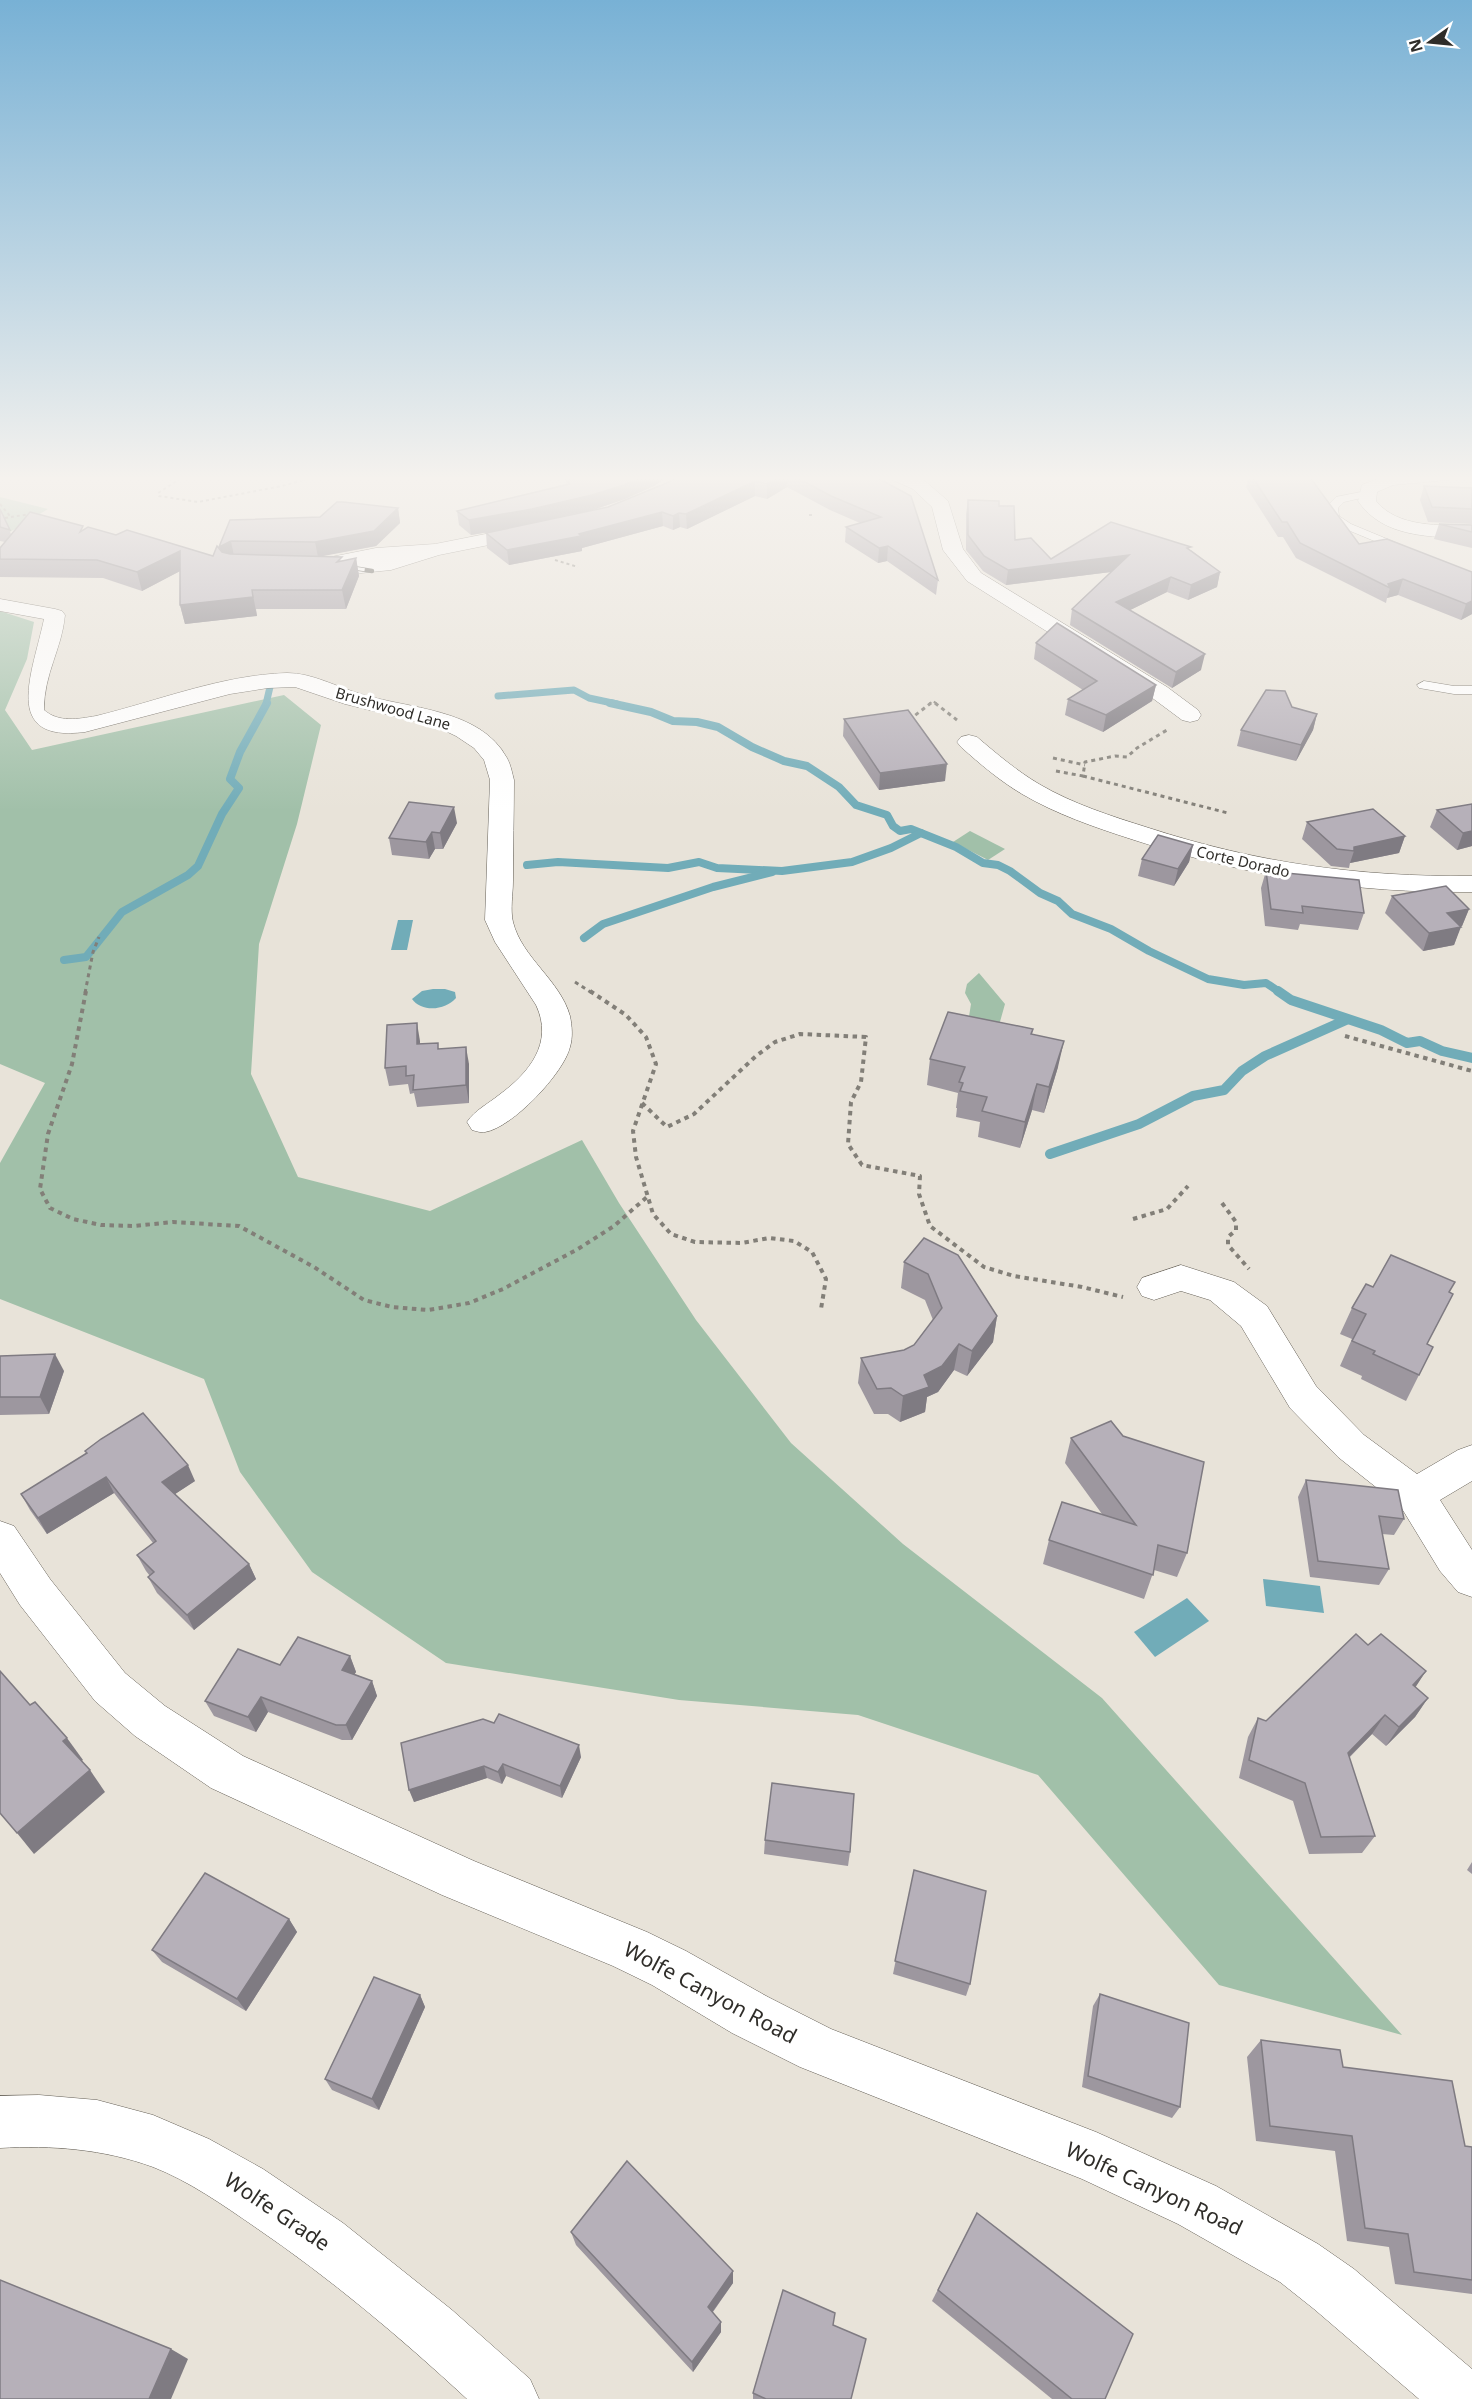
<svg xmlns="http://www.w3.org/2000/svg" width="1472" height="2399" font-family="'Noto Sans',sans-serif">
<rect width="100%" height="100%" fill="#e8e3d9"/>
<!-- green -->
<g fill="#a1c0a9">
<polygon points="0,497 48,509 0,538"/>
<polygon points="0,611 34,622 27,659 5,710 32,750 284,695 321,725 297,824 259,944 251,1074 298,1177 430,1211 582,1140 619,1203 696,1320 791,1443 903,1544 1102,1698 1402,2035 1219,1985 1038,1775 858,1715 679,1700 446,1663 312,1572 240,1472 204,1379 0,1299 0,1163 45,1083 0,1064"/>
<polygon points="970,831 1005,849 988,860 953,842"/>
<polygon points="979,973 1005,1004 994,1043 966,1035 971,1004 965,993 967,984"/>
</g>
<!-- water -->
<g fill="#71acb8">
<polygon points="398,920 413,920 407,950 391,950"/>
<path d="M433,989H445L455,992L456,998C446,1010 422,1013 412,999L422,991Z"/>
<polygon points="1263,1579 1320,1586 1324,1613 1266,1606"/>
<polygon points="1187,1598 1209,1621 1155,1657 1134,1632"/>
</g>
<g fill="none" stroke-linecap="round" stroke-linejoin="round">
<!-- stream-far2 -->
<g stroke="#71acb8" stroke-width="7">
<polyline points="498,696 574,690 589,698 617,704"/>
<polyline points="266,704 270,687"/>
</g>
<!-- stream-far1 -->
<g stroke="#71acb8" stroke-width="8">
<polyline points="610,703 651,712 673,721 697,722 718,727 752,747 784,761 807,766 839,787 856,805 887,815 893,826 900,831 911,829 921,833"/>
<polyline points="527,865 558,862 668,868 699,862 717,868 782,871 852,862 891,848 921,833 956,847 983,863 998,865 1010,871 1040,893 1058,901 1072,914 1111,929 1149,951 1208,979 1244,985 1266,983 1281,993"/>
<polyline points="584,938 603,924 713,887 772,872"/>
<polyline points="64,960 86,957 122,912 188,875 198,866 222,814 239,788 230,779 240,752 267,703"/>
</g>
<!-- stream -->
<g stroke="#71acb8" stroke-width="10">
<polyline points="1278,991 1291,1000 1381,1030 1407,1043 1420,1041 1442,1051 1472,1058"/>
<polyline points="1050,1154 1139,1124 1193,1096 1224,1090 1242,1071 1265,1056 1346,1020"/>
</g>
<defs>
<g id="lane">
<polygon points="1366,491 1370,492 1370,496 1344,502 1338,508 1339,516 1351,524 1404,546 1404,550 1396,550 1343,528 1328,517 1326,507 1336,497"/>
<polygon points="1424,681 1454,686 1472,686 1472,694 1454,694 1419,688 1417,685"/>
</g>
<g id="street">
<polygon points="887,475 911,475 925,481 948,501 963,549 981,573 1167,687 1198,710 1201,715 1198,720 1190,722 1182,720 1151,697 967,581 943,550 932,507 913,489 890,479"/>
<polygon points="531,525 538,527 541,531 538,535 439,555 391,570 361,573 311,569 308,565 311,561 376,548 435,544"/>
<path d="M0,599L55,609L62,611L65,615C62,649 44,673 44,710C59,723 78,719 96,716C158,701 221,675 287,673C313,673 336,687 361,694C408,709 480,708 507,758C511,765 512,773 514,780C514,814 513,847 513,881C513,894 510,909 513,922C522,958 560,980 570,1016C572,1026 573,1037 570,1047C564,1073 512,1128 485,1132C481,1133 476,1131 472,1130L467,1122C475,1110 488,1104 499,1095C529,1073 554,1043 536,1005L495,942L485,920L490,780L484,760L474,748L456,736L435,726L345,704L295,687L268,688L230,694L85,732C0,743 33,672 44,619L0,611Z"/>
<path d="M969,735L977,737C997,754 1017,771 1039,784C1073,804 1111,816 1149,828C1257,863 1359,877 1472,876V892C1352,893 1245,876 1131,839C1094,827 1056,814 1022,794C1000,781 980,764 961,747L957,742L961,737Z"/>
<polygon points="1181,1265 1234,1282 1267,1306 1316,1386 1364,1435 1417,1474 1458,1450 1472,1445 1472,1481 1440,1500 1472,1550 1472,1597 1458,1592 1440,1571 1401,1507 1338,1457 1290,1408 1241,1326 1210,1300 1181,1291 1154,1300 1142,1296 1137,1287 1142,1278"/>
<polygon points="0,1521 14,1526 50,1579 125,1673 165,1706 243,1756 474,1861 647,1932 686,1951 768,1997 831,2029 1096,2132 1216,2186 1318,2244 1354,2269 1472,2369 1472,2399 1419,2399 1314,2309 1280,2282 1178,2224 1082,2179 800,2067 732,2033 652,1985 613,1966 442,1895 211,1788 135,1736 95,1701 20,1605 0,1573"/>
</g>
<g id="secondary">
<path d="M1388,475H1456L1453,479L1447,480L1393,485L1377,492L1376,501C1398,528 1440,525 1472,526V538C1431,537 1383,538 1358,501L1362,485Z"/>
<path d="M39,2095L97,2100L153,2115L209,2139L263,2169L343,2223L452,2310L530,2379L539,2399H467C400,2337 330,2278 255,2227C223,2205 189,2181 153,2167C104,2149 51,2145 0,2148V2096Z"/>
</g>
</defs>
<!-- lane casing -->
<use href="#lane" stroke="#666158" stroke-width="1"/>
<!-- street casing -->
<use href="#street" stroke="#666158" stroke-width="1"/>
<!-- secondary casing -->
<use href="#secondary" stroke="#666158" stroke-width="1"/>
<!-- path-far2 -->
<g stroke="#827f78" stroke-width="2" stroke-dasharray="3 3" stroke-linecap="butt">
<polyline points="186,475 158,493 159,496 198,502 282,486 321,475"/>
<polyline points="0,504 10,516"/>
<polyline points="809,515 812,515"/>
<polyline points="5,518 30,514"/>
<polyline points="555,560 578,567"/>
<polyline points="929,704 933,701 937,704"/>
</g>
<!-- path-far1 -->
<g stroke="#827f78" stroke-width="3" stroke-dasharray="4 4" stroke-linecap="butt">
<polyline points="935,703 957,720"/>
<polyline points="909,720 931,703"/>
<polyline points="1053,758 1085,765"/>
<polyline points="1056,771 1083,776 1085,762 1115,756 1127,757 1137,748 1167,730"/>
<polyline points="1083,776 1228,813"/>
<polyline points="575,982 592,993"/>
<polyline points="85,993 93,952 99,937"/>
</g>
<!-- path -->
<g stroke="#827f78" stroke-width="4" stroke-dasharray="4.5 4.5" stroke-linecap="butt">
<polyline points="86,991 72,1064 48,1134 40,1189 50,1208 73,1219 101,1225 134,1226 173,1222 239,1226 314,1267 364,1300 392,1307 428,1310 469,1303 503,1289 578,1249 614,1226 648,1196"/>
<polyline points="590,991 626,1015 646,1037 656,1064 633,1131 636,1157 653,1214 671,1234 695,1242 742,1243 769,1238 794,1241 812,1252 826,1279 821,1309"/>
<polyline points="1345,1036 1472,1071"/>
<polyline points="642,1103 667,1127 694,1114 756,1056 775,1042 800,1034 866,1037 861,1082 851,1102 848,1144 862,1165 920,1176 919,1194 930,1226 984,1267 1014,1276 1082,1287 1123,1297"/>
<polyline points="1222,1203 1236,1222 1236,1230 1228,1237 1228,1245 1249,1269"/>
<polyline points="1133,1219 1167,1209 1188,1186"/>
</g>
<!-- lane -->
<use href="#lane" fill="#fff" fill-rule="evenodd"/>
<!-- street -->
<use href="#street" fill="#fff" fill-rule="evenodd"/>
<!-- secondary -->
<use href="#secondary" fill="#fff" fill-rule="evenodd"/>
<defs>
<polyline id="rail" points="341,566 372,571"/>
</defs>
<!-- rail casing -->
<use href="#rail" stroke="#44423d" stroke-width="4.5"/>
<!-- rail -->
<use href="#rail" stroke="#fff" stroke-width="3" stroke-dasharray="8" stroke-linecap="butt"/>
</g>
<!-- wall -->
<g fill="#9d979f">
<polygon points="680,475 872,475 938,580 936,595 887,561 878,563 845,542 846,527 860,523 830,510 787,487 767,499 755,496 687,529 680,527 673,530 663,526 582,548 582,551 509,565 487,548 486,533 513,528 471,535 459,525 457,511 566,484 566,480 654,486 625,499 593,510 560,518 608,507 669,482"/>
<polygon points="1249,475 1251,475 1359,544 1472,572 1472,614 1461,620 1398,595 1387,598 1386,603 1296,558 1283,537 1278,537 1246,487"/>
<polygon points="1424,486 1472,488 1472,524 1428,522 1420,500"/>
<polygon points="968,500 999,506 1015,540 1051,559 1191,550 1220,572 1217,587 1188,600 1167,592 1130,610 1201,670 1172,688 1070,625 1072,609 1111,572 1006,585 983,571 966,550 966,514"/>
<polygon points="398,508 400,523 376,546 320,556 343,561 356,558 359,576 346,609 256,609 257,616 185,624 180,605 180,571 142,591 103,578 0,577 0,548 5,542 0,541 0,509 11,534 84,530 116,535 213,556 220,549 219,547 230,520 320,517"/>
<polygon points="1439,524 1472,525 1472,548 1434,539"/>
<polygon points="1036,643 1156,685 1152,701 1103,732 1065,715 1068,699 1083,690 1034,659"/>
<polygon points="1292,707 1317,714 1313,730 1296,761 1237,746 1241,730"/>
<polygon points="844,719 945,781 879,790 843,736"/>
<polygon points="1472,804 1472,846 1457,850 1430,827 1437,810"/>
<polygon points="1307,822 1405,836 1399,853 1350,863 1349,868 1331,866 1302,839"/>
<polygon points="457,823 443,849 435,849 429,859 392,855 389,838"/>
<polygon points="1193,845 1189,862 1174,886 1138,876 1142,859"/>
<polygon points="1266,871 1364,913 1358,930 1300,924 1298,930 1265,926 1261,888"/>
<polygon points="1392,896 1469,909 1462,926 1460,927 1454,945 1423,951 1385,913"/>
<polygon points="1033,1029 1032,1034 1058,1067 1044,1113 1032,1110 1020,1148 978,1137 980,1122 956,1117 957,1108 956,1108 958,1093 927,1085 930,1059"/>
<polygon points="420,1041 420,1044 439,1049 469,1064 469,1103 417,1107 414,1093 410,1094 408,1084 389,1086 385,1068"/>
<polygon points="924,1238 997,1316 993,1342 967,1376 954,1370 938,1392 927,1397 925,1412 900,1422 888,1414 874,1414 858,1383 861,1358 904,1350 914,1345 933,1320 925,1300 901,1288 904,1262"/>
<polygon points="1373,1287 1450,1293 1427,1344 1419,1375 1406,1401 1361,1379 1362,1376 1340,1366 1352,1339 1340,1334 1352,1308"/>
<polygon points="0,1356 64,1371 49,1414 0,1415"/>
<polygon points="1071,1438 1187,1553 1177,1577 1154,1570 1144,1599 1043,1564 1049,1540 1102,1514 1065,1463"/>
<polygon points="87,1454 195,1481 175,1494 249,1564 256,1579 194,1630 157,1593 148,1577 150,1576 146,1571 137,1555 153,1543 114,1493 47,1534 30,1510 21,1494"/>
<polygon points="1306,1480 1404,1519 1394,1535 1382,1534 1389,1569 1379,1585 1310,1577 1298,1497"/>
<polygon points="1368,1645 1426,1671 1415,1687 1428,1698 1415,1717 1386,1746 1372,1734 1349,1758 1375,1836 1362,1853 1309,1854 1293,1801 1239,1778 1248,1737 1258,1718 1266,1721"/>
<polygon points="350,1656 356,1672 354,1674 372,1681 377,1696 352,1740 342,1740 268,1712 256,1732 214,1716 205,1701 280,1665"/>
<polygon points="401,1743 581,1757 562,1798 506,1776 502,1784 487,1778 414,1802"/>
<polygon points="765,1840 850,1852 848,1866 764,1854"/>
<polygon points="1472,1862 1472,1874 1467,1870"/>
<polygon points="914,1870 970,1984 966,1996 893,1974"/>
<polygon points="289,1919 297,1932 246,2011 162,1962 152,1950"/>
<polygon points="1100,1994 1180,2107 1172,2118 1082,2087 1093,2006"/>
<polygon points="420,1995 425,2007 379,2110 332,2090 325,2079"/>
<polygon points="1261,2040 1343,2067 1465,2146 1472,2147 1472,2294 1395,2284 1389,2247 1347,2241 1335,2151 1256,2141 1247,2057"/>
<polygon points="977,2213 1105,2399 1052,2399 932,2301"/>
<polygon points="571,2232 733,2283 713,2312 721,2332 693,2372 576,2245"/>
<polygon points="833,2325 851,2399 753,2399 753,2393"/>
</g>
<!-- shaded-wall -->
<g fill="#7f7b82">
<polygon points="646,475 671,475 654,486 625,499 593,510 534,524 471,535 469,520"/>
<polygon points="783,475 787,475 787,487 767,499 767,484"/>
<polygon points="755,481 755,496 687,529 686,514"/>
<polygon points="398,508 400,523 376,546 318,557 315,542"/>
<polygon points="662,512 663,526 582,548 582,551 509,565 507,550 579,534"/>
<polygon points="679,513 680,527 673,530 673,516"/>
<polygon points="231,541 234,556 223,562 219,547"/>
<polygon points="888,546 887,561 878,563 879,548"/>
<polygon points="180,551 184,569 142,591 137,572"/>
<polygon points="1129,555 1127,570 1006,585 1008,570"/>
<polygon points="356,558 359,576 346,609 342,590"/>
<polygon points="1220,572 1217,587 1188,600 1191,585"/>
<polygon points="1171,577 1167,592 1114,618 1116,602"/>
<polygon points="1403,579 1398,595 1387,598 1390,588 1388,584"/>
<polygon points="252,590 257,616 185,624 180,605"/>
<polygon points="1472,601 1472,614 1461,620 1466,604"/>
<polygon points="1205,654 1201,670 1172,688 1176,672"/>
<polygon points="1156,685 1152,701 1103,732 1106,715"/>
<polygon points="1317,714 1313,730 1296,761 1301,745"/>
<polygon points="947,764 945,781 879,790 880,773"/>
<polygon points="454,807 457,823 443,849 440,833"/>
<polygon points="1472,831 1472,846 1457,850 1463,833"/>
<polygon points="432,832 435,849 429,859 426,842"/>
<polygon points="1405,836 1399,853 1350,863 1354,851 1354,847"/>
<polygon points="1193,845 1189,862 1174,886 1178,869"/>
<polygon points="1469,909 1462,926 1440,931 1447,913"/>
<polygon points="1461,927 1454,945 1423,951 1429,933"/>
<polygon points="417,1023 420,1041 420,1062 417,1044"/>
<polygon points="1064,1041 1058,1067 1044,1113 1049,1087"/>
<polygon points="466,1047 469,1064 469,1103 466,1085"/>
<polygon points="1037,1084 1032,1110 1020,1148 1025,1122"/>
<polygon points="997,1316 993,1342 967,1376 972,1351"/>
<polygon points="959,1344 954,1370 938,1392 927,1397 925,1412 900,1422 903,1396 924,1375"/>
<polygon points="55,1354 64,1371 49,1414 40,1397"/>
<polygon points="188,1465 195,1481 169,1498 162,1482"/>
<polygon points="106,1477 114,1493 47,1534 38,1518"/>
<polygon points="249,1564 256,1579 194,1630 187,1615"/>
<polygon points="350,1656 356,1672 348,1685 342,1670"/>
<polygon points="1426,1671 1413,1691 1413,1685"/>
<polygon points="372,1681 377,1696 352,1740 346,1725"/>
<polygon points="261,1697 268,1712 256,1732 248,1717"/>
<polygon points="1428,1698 1415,1717 1386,1746 1399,1727"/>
<polygon points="1385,1715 1372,1734 1335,1771 1348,1753"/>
<polygon points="67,1738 83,1760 79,1763 63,1741"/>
<polygon points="579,1745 581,1757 562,1798 560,1786"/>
<polygon points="503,1764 506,1776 502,1784 498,1772"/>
<polygon points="484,1766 487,1778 414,1802 409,1790"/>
<polygon points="90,1770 105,1792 34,1854 17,1833"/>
<polygon points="289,1919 297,1932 246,2011 237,1999"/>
<polygon points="420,1995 425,2007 379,2110 372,2099"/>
<polygon points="733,2271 733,2283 708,2318 708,2307"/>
<polygon points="721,2322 721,2332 693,2372 692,2362"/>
<polygon points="171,2349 188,2359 171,2399 149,2399"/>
</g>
<!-- building -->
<g fill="#b6b0b9" stroke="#7f7b82" stroke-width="1.5">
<polygon points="592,475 646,475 624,485 592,495 532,509 469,520 457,511 570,484 566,480"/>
<polygon points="680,475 783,475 767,484 755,481 686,514 679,513 673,516 662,512 579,534 581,536 507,550 486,533 608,507 669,482"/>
<polygon points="792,475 872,475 911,496 938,580 888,546 879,548 846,527 881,517 831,496"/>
<polygon points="1251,475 1309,476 1359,544 1387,539 1472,572 1472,601 1466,604 1403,579 1388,584 1390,588 1300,543 1287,522 1282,522"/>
<polygon points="1424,486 1472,488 1472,509 1432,507"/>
<polygon points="968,500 999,501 999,506 1014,506 1015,540 1031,538 1051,559 1111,522 1191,547 1187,548 1220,572 1191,585 1171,577 1116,602 1205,654 1176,672 1072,609 1129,555 1008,570 984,556 968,535"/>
<polygon points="337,502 343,502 398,508 374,531 315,542 231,541 219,547 230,520 320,517"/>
<polygon points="0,509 10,530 0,527"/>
<polygon points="30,512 83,526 80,532 88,527 116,535 127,530 213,556 217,546 222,552 230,554 342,557 337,562 356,558 342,590 252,590 253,597 180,605 180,551 137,572 97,560 0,559 0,548"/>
<polygon points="1439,524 1472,525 1472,532"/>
<polygon points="1057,623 1156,685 1106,715 1068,699 1097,681 1036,643"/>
<polygon points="1266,690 1285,691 1292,707 1317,714 1301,745 1241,730"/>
<polygon points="908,710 947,764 880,773 844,719"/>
<polygon points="409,802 454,807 440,833 432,832 426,842 389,838"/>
<polygon points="1472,804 1472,831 1463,833 1437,810"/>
<polygon points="1373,809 1405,836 1354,847 1354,851 1337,849 1307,822"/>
<polygon points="1158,835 1193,845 1178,869 1142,859"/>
<polygon points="1266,871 1359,880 1364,913 1302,906 1303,913 1271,909"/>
<polygon points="1446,886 1469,909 1447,913 1461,927 1429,933 1392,896"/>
<polygon points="948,1012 1033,1029 1031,1034 1064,1041 1049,1087 1037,1084 1025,1122 982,1111 987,1097 960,1091 963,1083 959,1082 965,1067 930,1059"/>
<polygon points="417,1023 417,1044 438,1043 438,1049 466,1047 466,1085 413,1090 414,1075 406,1076 406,1066 385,1068 387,1025"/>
<polygon points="924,1238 958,1255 997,1316 972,1351 959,1344 942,1366 924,1375 929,1387 903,1396 891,1388 877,1389 861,1358 904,1350 914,1345 942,1308 928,1274 904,1262"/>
<polygon points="1391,1255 1455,1282 1449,1292 1453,1294 1427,1344 1433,1347 1419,1375 1373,1354 1375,1351 1352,1341 1366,1314 1352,1308 1366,1284 1373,1287"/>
<polygon points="55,1354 40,1397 0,1397 0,1356"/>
<polygon points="143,1413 188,1465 162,1482 249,1564 187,1615 148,1577 154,1572 137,1555 156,1541 106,1477 38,1518 21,1494 87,1453 85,1451 101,1439"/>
<polygon points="1111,1421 1123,1436 1204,1462 1187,1553 1158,1545 1153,1575 1049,1540 1062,1502 1136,1525 1071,1438"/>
<polygon points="1306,1480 1398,1490 1404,1519 1379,1516 1389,1569 1318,1561"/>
<polygon points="1356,1634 1368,1645 1381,1634 1426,1671 1413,1685 1428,1698 1399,1727 1385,1715 1348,1753 1375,1836 1321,1837 1305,1783 1249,1760 1258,1718 1266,1721"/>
<polygon points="298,1637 350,1656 342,1670 372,1681 346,1725 336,1725 261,1697 248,1717 205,1701 238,1649 280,1665"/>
<polygon points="0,1671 30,1705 35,1702 67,1738 63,1741 90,1770 17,1833 0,1813"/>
<polygon points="499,1714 579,1745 560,1786 503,1764 498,1772 484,1766 409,1790 401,1743 483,1719 494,1723"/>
<polygon points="772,1783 854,1794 850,1852 765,1840"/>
<polygon points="914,1870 986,1891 970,1984 895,1961"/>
<polygon points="205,1873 289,1919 237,1999 152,1950"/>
<polygon points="374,1977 420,1995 372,2099 325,2079"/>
<polygon points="1100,1994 1189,2023 1180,2107 1088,2076"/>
<polygon points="1261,2040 1340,2050 1343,2067 1452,2081 1465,2146 1472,2147 1472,2280 1414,2272 1408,2234 1365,2228 1352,2136 1270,2126"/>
<polygon points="627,2161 733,2271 708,2307 721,2322 692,2362 571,2232"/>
<polygon points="977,2213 1133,2334 1105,2399 1072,2399 938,2290"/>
<polygon points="0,2280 171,2349 149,2399 0,2399"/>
<polygon points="783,2290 835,2313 833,2325 866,2339 851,2399 766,2399 753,2393"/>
</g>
<!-- sky -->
<linearGradient id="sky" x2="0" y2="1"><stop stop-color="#78b1d5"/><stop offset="0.59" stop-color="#f5f2ee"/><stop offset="1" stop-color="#f5f2ee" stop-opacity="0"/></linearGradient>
<rect width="1472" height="811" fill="url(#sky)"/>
<g text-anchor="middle" stroke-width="6" stroke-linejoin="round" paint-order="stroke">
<!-- far-street labels -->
<g font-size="15" fill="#2f2d29" stroke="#fff">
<text transform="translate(393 709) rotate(16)" y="5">Brushwood Lane</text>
<text transform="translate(1243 862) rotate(13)" y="5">Corte Dorado</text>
</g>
<!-- near-street labels -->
<g font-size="21" fill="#2f2d29" stroke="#fff">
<text transform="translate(710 1993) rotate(28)" y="7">Wolfe Canyon Road</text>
<text transform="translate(1154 2189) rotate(25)" y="7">Wolfe Canyon Road</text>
<text transform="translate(277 2212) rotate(34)" y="7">Wolfe Grade</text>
</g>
</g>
<!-- north arrow -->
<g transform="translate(1430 42) rotate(255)" stroke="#ffffff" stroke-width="4.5" paint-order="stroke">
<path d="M0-4.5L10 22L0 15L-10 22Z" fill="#2f2d29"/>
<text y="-9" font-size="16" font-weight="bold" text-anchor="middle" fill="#2f2d29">N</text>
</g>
</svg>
